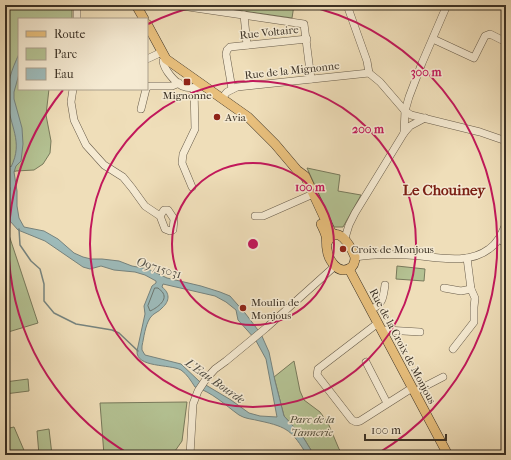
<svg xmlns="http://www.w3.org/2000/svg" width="511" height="460" font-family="'IM FELL French Canon',serif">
<rect width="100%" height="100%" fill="#efdeb9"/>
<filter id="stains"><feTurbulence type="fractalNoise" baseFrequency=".005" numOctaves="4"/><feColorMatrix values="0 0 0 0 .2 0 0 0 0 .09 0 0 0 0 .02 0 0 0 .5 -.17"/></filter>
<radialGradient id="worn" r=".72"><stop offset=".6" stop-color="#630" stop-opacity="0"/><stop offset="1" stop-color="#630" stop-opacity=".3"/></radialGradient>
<!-- green -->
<g fill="#b4c293" stroke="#787a5c">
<polygon points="5,5 58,5 58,7 72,9 72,19 19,19 19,89 49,89 46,115 51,141 50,153 43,164 34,170 16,171 8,174 5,166"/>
<polygon points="208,5 294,5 292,18 208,6"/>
<polygon points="307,168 340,175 338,191 361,195 343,227 334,227"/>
<polygon points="5,226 6,226 38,323 5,333"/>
<polygon points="397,266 425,269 424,281 396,279"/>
<polygon points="294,361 300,391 304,400 320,412 328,423 339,449 345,455 314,455 303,437 284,416 274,377"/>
<polygon points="28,379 29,391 5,394 5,382"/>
<polygon points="187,402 182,441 175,451 157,455 104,455 100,403"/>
<polygon points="14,427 26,455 5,455 5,429"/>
<polygon points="49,429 52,455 39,455 37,431"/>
</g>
<!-- water -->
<path fill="#9dbab9" stroke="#76837e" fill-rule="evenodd" d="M19,54V74L14,92V99L22,128L23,144L21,161L16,166L14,172L17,191V206L19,218L24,227L44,231L58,239L74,253L83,257L91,259H102L119,261L132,266L148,269L167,278L201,286L220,292L230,296L245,313L261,334L269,352L275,381L284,416L303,437L314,455H307C292,431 288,427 260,421C253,419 245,419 239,415C225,405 212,392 195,387C191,381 187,374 181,370C170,364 136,368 137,351L145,314L144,306L152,286L156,283V281L145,275L135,272L114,270L101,266L90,269L83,267L45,241L18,230L10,221L8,202L10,188L5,176V156L8,164L11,167C24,141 9,126 8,101C6,84 12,69 19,54ZM163,284L215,296L226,302L236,310L238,320L255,339L266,359L277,417L260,416L249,413L231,400L199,381L181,364L145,355L142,350V346C144,337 145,326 150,318C153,313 159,312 162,308C170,301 170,293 162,287Z"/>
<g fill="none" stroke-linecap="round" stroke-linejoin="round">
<!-- shore -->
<path stroke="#6c766f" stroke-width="1" d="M155,288H158C160,290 162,291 163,293C168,301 155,309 150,311L148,306Z"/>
<!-- stream -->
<polyline stroke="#76837e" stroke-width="1.5" points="19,229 20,245 31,261 40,269 44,284 44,301 54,313 76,324 112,330 119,333 138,351"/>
<defs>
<g id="minor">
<polyline points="175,5 304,24 311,79"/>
<polyline points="347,5 367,61 369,73 380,82 405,111 411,115 480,132 506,141"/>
<polyline points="244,15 247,45"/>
<polyline points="77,19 77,5"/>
<polyline points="433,39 474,58 485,36 490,34 506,42"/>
<polyline points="147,59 162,52"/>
<path d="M166,59L163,61C164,70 175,82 182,86C187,88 193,88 198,87"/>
<polyline points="147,87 150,86 172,86 179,83"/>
<polyline points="73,89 71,102 74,120 86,145 104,165 123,177 132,188 145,206 160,216 165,229 170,231 173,230 174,219 168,210 164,210 160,216"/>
<polyline points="232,89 226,54 227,50 230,47 307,39"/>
<polyline points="222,98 227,92 237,87 369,73"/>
<polyline points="141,109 146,89"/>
<polyline points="404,133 410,126 425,118"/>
<polyline points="192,187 182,163 183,154 195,129 194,88"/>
<polyline points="255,216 263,216 313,194"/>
<polyline points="345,238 349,225 355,213 404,133 405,111 409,97 422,63 447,5"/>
<polyline points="499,239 506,244"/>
<path d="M355,257C372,254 390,254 407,255C433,256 467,266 489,249C498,243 502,233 506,224"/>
<polyline points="444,288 461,291 471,289"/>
<path d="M371,310C383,303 383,299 385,285"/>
<polyline points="378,323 318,369 317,375 352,420 356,422 360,421 412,388"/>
<polyline points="382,332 386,330 420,332"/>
<polyline points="453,349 474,322 474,307 475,298 471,289 467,258"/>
<polyline points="366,362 387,403"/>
<polyline points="414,392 443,377"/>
<polyline points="190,455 193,404 198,391 206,379 215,369 226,361 266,328 335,266"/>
</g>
<g id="major">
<polyline points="136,5 144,19"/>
<polyline points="147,24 166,59 248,117 275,144 297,170 305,176 331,232 336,235"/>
<path d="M321,224C323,228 325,232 326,236C327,240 326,245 327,249C328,259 338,276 350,268C354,266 355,262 355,257C351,247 337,221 327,243"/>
<polyline points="349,269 448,455"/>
</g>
</defs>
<!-- minor casing -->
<use href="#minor" stroke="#685c4a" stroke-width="8"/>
<!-- major casing -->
<use href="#major" stroke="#3b3125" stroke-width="10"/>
<!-- minor -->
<use href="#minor" stroke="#f5ead2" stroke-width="7"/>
<!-- major -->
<use href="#major" stroke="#e8bf7c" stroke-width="9"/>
</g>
<!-- distance rings -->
<g fill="none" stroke="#c2185b" stroke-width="2">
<circle cx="253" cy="244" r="81"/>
<circle cx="253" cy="244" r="163"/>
<path d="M129 454A244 244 0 0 1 63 90M148 24A244 244 0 0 1 202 5M304 5A244 244 0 0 1 377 454"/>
</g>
<!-- markers -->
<g fill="#8f2418" stroke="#f5ead2" stroke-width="1.5">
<rect x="183" y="78" width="8" height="8" rx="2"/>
<circle cx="217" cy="117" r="4"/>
<circle cx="343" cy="249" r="4"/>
<circle cx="243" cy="308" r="4"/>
</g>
<g text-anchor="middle" stroke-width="3" stroke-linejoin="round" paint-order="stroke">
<!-- street labels -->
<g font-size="11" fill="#3b3125" stroke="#f5ead2">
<text transform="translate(269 32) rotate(-6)" y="4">Rue Voltaire</text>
<text transform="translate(292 70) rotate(-6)" y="4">Rue de la Mignonne</text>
<text transform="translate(403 346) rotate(62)" y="4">Rue de la Croix de Monjous</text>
</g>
<!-- poi labels -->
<g font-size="11" fill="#3b3125" stroke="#f5ead2" text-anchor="start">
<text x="187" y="99" text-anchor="middle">Mignonne</text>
<text x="225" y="121">Avia</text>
<text x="351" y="253">Croix de Monjous</text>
<text x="251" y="306">Moulin de<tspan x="251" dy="13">Monjous</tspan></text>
</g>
<!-- park labels -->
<g font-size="11" font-style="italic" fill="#534e3b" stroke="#f5ead2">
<text x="312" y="423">Parc de la<tspan x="312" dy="13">Tannerie</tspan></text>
</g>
<!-- water labels -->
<g font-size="12" font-style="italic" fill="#4f4c43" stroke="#f5ead2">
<text transform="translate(159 268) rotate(17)" y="4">O9715031</text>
<text transform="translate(215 381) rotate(35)" y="4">L'Eau Bourde</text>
</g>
<!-- district labels -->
<g font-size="15" font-weight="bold" fill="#7a1f14" stroke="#f5ead2">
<text x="444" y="195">Le Chouiney</text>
</g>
</g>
<circle cx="253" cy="244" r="6" fill="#c2185b" stroke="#f5ead2" stroke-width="2"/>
<g font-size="12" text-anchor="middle" font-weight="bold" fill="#c2185b" stroke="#f5ead2" stroke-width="3" stroke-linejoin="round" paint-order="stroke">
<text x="426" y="76">300 m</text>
<text x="368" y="133">200 m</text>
<text x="310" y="191">100 m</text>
</g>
<!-- margin -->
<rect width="511" height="460" fill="none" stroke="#efdeb9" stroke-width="20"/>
<rect x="6" y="6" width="499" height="448" fill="none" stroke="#3b3125" stroke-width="2"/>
<rect x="10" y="10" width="491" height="440" fill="none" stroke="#3b3125"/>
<!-- legend -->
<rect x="18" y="18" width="130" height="72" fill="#f5ead2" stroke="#aba08d"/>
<rect x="26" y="31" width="20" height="6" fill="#e8bf7c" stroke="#aba08d"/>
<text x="54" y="38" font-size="12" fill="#3b3125">Route</text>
<rect x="26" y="48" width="20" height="12" fill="#b4c293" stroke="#aba08d"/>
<text x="54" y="58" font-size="12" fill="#3b3125">Parc</text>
<rect x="26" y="68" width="20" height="12" fill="#9dbab9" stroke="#aba08d"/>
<text x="54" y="78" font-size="12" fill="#3b3125">Eau</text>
<!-- scale -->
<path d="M365 434v6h81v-6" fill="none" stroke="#3b3125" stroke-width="2"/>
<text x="371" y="434" font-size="12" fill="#3b3125" stroke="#f5ead2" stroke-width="3" paint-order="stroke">100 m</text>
<rect width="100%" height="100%" filter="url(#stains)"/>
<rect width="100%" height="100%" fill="url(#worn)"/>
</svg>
